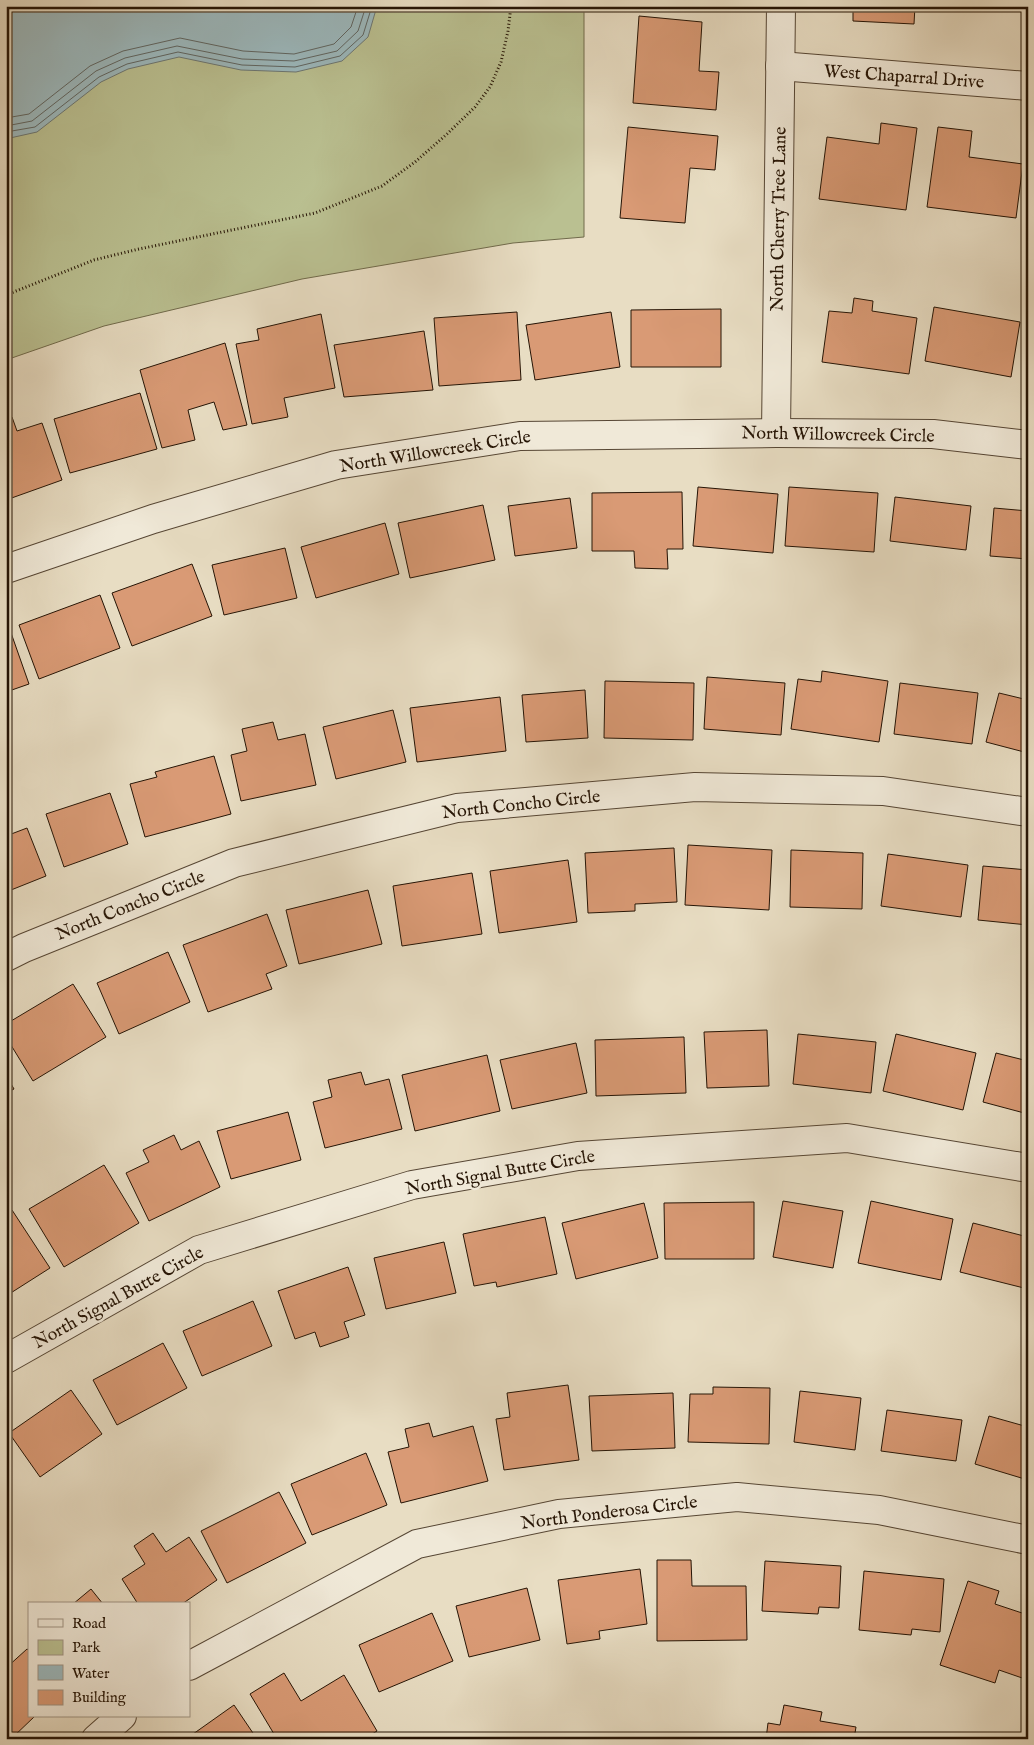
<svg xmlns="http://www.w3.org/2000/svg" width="1034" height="1745" font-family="'IM FELL English',serif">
<rect width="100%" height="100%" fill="#e8ddc3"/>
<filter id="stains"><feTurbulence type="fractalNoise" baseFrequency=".004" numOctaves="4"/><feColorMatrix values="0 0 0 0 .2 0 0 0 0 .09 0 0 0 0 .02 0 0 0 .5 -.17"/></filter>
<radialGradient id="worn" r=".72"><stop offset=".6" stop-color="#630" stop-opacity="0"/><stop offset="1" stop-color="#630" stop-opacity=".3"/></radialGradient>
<!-- green -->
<polygon fill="#bac091" stroke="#706a4b" points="6,6 584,6 584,237 513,243 302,279 104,326 6,360"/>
<!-- water -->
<polygon fill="#9cb9be" stroke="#6c7774" points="6,6 377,6 368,37 342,61 296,72 241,70 179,57 128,69 101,82 37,132 10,138 6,136"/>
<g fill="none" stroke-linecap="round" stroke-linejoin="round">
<!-- shore -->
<g stroke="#606662" stroke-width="1">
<polyline points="6,118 29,114 90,66 123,51 180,38 243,51 294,54 334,44 351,27 358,6"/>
<polyline points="6,126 32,121 96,71 125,58 177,46 242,59 294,61 337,51 358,31 366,6"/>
<polyline points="6,132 35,127 99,77 127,64 178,52 242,65 295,67 340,56 363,35 372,6"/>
</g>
</g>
<!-- building -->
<g fill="#d99a75" stroke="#251405">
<polygon points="675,6 713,6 713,10"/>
<polygon points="853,6 915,6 914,24 853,21"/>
<polygon points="639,16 702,22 699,71 719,72 716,110 633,103"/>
<polygon points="881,123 917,128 906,210 819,199 827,137 879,144"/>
<polygon points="628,127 718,136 715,170 690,168 685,223 620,218"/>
<polygon points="938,127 972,131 969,157 1023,164 1016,218 927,207"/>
<polygon points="854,298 873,301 872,311 917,318 909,374 822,362 829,311 852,313"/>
<polygon points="934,307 1020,322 1011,377 925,361"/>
<polygon points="721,309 721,367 631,367 631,310"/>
<polygon points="517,312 521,380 439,386 434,318"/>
<polygon points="611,312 620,367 535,380 526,325"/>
<polygon points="321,314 335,388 284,398 288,417 252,424 236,344 259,340 257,329"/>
<polygon points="424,331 433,390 344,397 334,345"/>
<polygon points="225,343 247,425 223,430 214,402 188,410 195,440 162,448 140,370"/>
<polygon points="140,393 157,449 70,473 54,419"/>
<polygon points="12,417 17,431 42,423 62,480 6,500 6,419"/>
<polygon points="698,487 778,494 773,553 693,546"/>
<polygon points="789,487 878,493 874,552 785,546"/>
<polygon points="682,492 683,549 667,549 668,569 635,568 634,551 592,551 592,493"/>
<polygon points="895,497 971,506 966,550 890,541"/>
<polygon points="570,498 577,548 515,556 508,506"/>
<polygon points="483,505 495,560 410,578 398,523"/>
<polygon points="994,508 1028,511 1028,559 990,556"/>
<polygon points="385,523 399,574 316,598 301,547"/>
<polygon points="285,548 297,598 224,615 212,565"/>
<polygon points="192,564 212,616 132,646 112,593"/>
<polygon points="100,595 120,648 39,679 19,625"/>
<polygon points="10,630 29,684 6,692 6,631"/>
<polygon points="822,671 888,681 879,742 791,729 798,679 821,682"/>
<polygon points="707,677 785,683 781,735 704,729"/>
<polygon points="605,681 694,683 693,740 604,738"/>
<polygon points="900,683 978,693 972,744 894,734"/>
<polygon points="585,690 588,738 526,742 522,695"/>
<polygon points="999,693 1028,700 1028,753 986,742"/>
<polygon points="500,697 506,751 417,762 410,708"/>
<polygon points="393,710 406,762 336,779 323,727"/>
<polygon points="273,722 278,740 305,734 316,785 241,801 231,755 247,751 242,729"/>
<polygon points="214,756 231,814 145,837 130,784 157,777 155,772"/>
<polygon points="110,793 128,844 64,867 46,814"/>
<polygon points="27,828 46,876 6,892 6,836"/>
<polygon points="688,845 772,850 769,910 685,905"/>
<polygon points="674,848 677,902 635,904 635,911 588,913 585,853"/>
<polygon points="791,850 863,853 862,909 790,907"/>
<polygon points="888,854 968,865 961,917 881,906"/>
<polygon points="568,860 577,922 499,933 490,871"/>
<polygon points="983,866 1028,870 1028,925 978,920"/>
<polygon points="472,873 482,934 402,946 393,886"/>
<polygon points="368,890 382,944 299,964 286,910"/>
<polygon points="267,914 287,966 266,974 272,989 208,1012 183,945"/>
<polygon points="168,952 190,1002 119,1034 97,983"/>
<polygon points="73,984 106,1037 33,1081 6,1037 6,1024"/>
<polygon points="767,1030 769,1086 707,1088 704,1032"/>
<polygon points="798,1034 876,1042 871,1093 793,1084"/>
<polygon points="896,1034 976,1053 963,1110 883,1091"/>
<polygon points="684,1037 686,1093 596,1096 595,1040"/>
<polygon points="576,1043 587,1093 512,1109 500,1060"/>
<polygon points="996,1053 1028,1061 1028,1114 983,1102"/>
<polygon points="487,1055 500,1111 415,1131 402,1075"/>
<polygon points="361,1072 365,1085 389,1079 402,1129 325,1148 313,1102 332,1097 328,1080"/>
<polygon points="6,1075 14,1089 6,1093"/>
<polygon points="288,1112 301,1160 231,1179 217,1131"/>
<polygon points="174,1135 181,1150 199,1141 220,1187 149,1221 126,1173 149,1162 143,1150"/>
<polygon points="104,1165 139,1223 64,1267 29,1209"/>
<polygon points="783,1201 843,1211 833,1268 773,1257"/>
<polygon points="871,1201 953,1219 941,1280 858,1263"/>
<polygon points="754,1202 754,1259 665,1259 664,1203"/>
<polygon points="644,1203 658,1258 576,1279 562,1223"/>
<polygon points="12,1210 50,1268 6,1296 6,1213"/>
<polygon points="545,1217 557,1274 497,1287 496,1282 474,1286 463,1234"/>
<polygon points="973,1223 1028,1237 1028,1289 960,1272"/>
<polygon points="444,1242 456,1293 386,1309 374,1258"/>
<polygon points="348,1267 365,1315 344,1322 349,1337 320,1347 315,1332 295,1339 278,1291"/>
<polygon points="253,1301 272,1346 202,1376 183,1331"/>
<polygon points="163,1343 187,1388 117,1425 93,1380"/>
<polygon points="568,1385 579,1460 504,1470 496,1419 510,1417 507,1393"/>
<polygon points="713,1387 770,1388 769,1444 688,1442 690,1394 713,1394"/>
<polygon points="71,1390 102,1434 40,1477 9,1433"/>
<polygon points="800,1391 861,1398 855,1450 794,1442"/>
<polygon points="673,1393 675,1448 592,1451 589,1396"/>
<polygon points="887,1410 962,1420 956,1461 881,1451"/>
<polygon points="989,1416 1028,1427 1028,1480 975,1464"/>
<polygon points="429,1423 433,1437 473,1426 488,1481 401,1503 388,1452 409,1447 405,1429"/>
<polygon points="366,1453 387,1505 312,1535 291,1484"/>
<polygon points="279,1492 306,1543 227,1583 201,1531"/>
<polygon points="153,1533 166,1552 189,1537 217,1580 182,1604 138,1604 122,1579 145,1564 134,1546"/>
<polygon points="657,1560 691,1560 692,1586 746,1586 747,1640 657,1641"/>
<polygon points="765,1561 841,1566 839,1608 819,1607 818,1614 762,1611"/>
<polygon points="640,1569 647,1624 599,1631 600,1639 567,1644 558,1580"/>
<polygon points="864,1571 944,1579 940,1632 912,1629 911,1635 859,1630"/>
<polygon points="968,1581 999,1591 995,1604 1028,1615 1028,1680 999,1670 995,1683 940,1665"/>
<polygon points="527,1588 540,1640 469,1657 456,1606"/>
<polygon points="91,1589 103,1604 73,1604"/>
<polygon points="432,1613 453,1661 379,1692 359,1645"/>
<polygon points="27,1649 29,1650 29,1716 35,1716 11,1739 6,1739 6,1668"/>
<polygon points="284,1673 301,1701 344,1675 377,1731 364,1739 277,1739 250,1694"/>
<polygon points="234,1705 257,1739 186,1739"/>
<polygon points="784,1705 822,1712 820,1721 856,1727 854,1739 766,1739 768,1723 780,1725"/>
<rect x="679" y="1736" width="32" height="3"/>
</g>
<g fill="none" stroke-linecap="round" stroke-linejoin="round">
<defs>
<g id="minor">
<polyline points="780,66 1028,86"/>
<polyline points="776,433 781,6"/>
<polyline points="6,569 153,519 336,465 520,436 776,433 933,434 1028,445"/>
<polyline points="6,957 24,948 234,863 457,808 695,787 883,791 1028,812"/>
<polyline points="6,1359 199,1250 412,1185 578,1156 847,1138 1028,1168"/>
<polyline points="189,1666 417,1544 559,1514 737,1497 879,1510 1028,1540"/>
<polyline points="96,1739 122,1716"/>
</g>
</defs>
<!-- minor casing -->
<use href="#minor" stroke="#564634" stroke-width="30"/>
<!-- path -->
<polyline stroke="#251405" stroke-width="3" stroke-dasharray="1 2.5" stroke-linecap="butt" points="6,295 94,260 139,249 315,213 382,186 415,162 447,134 475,107 490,87 501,62 508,31 511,6"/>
<!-- minor -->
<use href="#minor" stroke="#f0e9d8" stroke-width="28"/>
</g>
<g text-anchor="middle" stroke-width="5" stroke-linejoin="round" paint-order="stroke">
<!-- street labels -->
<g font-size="18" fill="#251405" stroke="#f0e9d8">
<text transform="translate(904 76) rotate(4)" y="6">West Chaparral Drive</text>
<text transform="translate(778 219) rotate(-89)" y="6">North Cherry Tree Lane</text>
<text transform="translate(838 434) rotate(1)" y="6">North Willowcreek Circle</text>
<text transform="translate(435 451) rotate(-9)" y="6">North Willowcreek Circle</text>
<text transform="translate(521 804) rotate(-6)" y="6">North Concho Circle</text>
<text transform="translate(130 905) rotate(-22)" y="6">North Concho Circle</text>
<text transform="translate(500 1172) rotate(-10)" y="6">North Signal Butte Circle</text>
<text transform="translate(118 1297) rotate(-29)" y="6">North Signal Butte Circle</text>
<text transform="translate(609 1512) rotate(-7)" y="6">North Ponderosa Circle</text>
</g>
</g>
<!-- margin -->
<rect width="1034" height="1745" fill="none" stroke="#e8ddc3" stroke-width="25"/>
<rect x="8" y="8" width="1019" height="1730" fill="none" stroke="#251405" stroke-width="2.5"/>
<rect x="12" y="12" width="1009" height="1720" fill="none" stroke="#251405"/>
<!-- legend -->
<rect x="28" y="1602" width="162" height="115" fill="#f0e9d8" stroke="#9f9484"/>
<rect x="38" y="1619" width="25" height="8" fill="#f0e9d8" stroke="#9f9484"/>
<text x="72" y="1628" font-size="15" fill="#251405">Road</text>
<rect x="38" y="1640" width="25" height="15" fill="#bac091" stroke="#9f9484"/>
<text x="72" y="1652" font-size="15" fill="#251405">Park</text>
<rect x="38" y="1665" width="25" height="15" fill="#9cb9be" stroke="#9f9484"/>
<text x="72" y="1678" font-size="15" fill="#251405">Water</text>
<rect x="38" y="1690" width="25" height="15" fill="#d99a75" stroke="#9f9484"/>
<text x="72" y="1702" font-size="15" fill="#251405">Building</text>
<rect width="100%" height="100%" filter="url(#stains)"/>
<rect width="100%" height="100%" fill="url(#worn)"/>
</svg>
